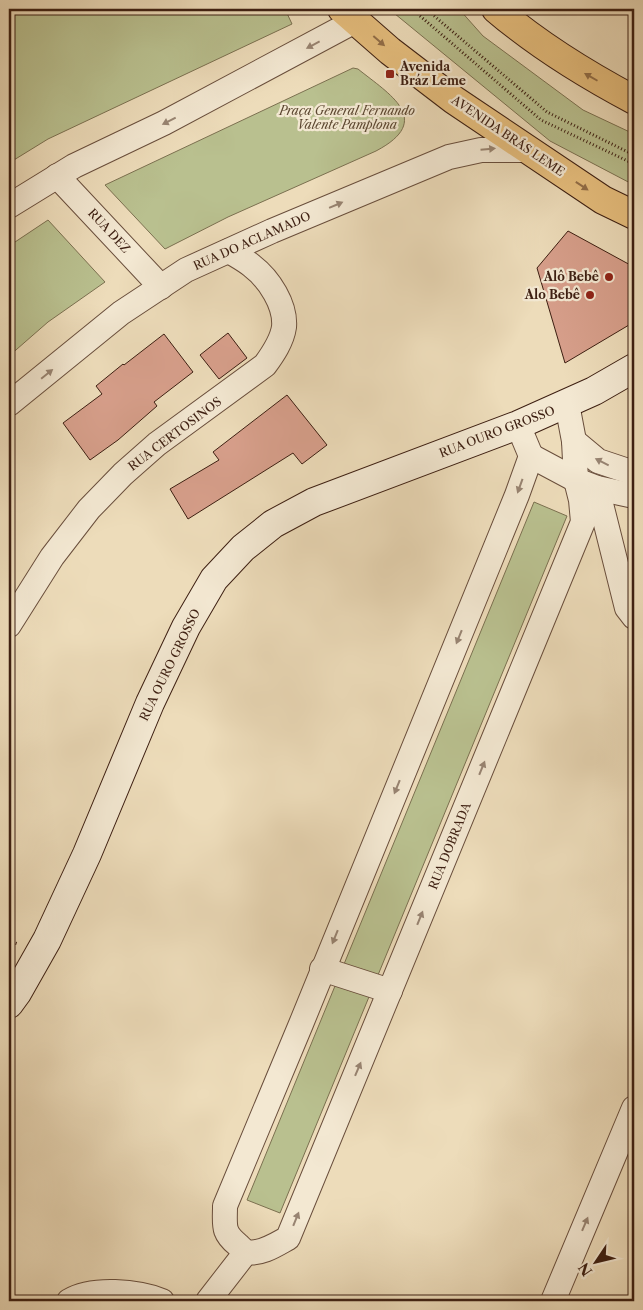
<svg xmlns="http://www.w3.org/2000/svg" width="643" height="1310" font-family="'Libre Caslon Text',serif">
<rect width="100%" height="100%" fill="#eddcba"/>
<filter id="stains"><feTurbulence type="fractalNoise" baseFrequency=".004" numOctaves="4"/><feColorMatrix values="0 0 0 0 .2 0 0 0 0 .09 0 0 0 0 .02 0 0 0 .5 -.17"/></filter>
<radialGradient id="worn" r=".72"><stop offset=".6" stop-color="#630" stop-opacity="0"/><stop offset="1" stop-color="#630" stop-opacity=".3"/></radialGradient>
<!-- green -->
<g fill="#b9c08f" stroke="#7b7050">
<polygon points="9,9 285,9 292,24 48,139 9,163"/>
<polygon points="389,9 459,9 483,36 583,110 634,134 634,185 550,141"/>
<path d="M353,68L358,69C389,94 435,120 376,151L228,217L165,249L105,185Z"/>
<polygon points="48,220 105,282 48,322 9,356 9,246"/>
<polygon points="534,502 567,516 280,1213 247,1200"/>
</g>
<!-- building -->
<g fill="#d79f8b" stroke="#3d1f12">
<polygon points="568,231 634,267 634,322 565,363 537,268"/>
<polygon points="228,333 247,358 219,379 200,355"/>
<polygon points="164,334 193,372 154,402 157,406 118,440 90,460 63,423 102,394 96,386 123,364 124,365"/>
<polygon points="287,395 327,445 302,464 293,453 188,519 170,489 219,460 213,452"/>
</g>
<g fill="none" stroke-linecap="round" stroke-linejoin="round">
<defs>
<g id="street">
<polyline points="57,176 161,287"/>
<polyline points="9,206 74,166 164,123 355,21"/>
<polyline points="9,404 121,313 186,270 272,231 449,157 481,150 528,150"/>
<path d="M518,425L531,456L517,495L301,1024L225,1206C225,1226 222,1232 238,1245C241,1248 244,1251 247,1252C261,1255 277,1244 288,1238L583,522L581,500L576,480L574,441L567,404"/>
<polyline points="574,441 598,461 634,473"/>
<polyline points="531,456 576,480 597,488 634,496"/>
<polyline points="597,488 627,608 634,617"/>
<path d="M9,625L52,557L89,509L123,474L157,444L265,365C273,354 282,341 284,327C286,305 269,279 252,266C245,260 237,256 229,251"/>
<polyline points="322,969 390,991"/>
<path d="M69,1301C92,1287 138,1291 162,1301"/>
<polyline points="208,1301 246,1252"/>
<polyline points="553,1301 634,1108"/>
</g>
<polyline id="secondary" points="9,1004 17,993 47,940 87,854 150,703 186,627 214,579 243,548 273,524 314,502 518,425 594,391 634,368"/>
<g id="primary">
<polyline points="342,9 390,51 454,100 603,200 634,215"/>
<path d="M496,9C538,45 585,74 634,100"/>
</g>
</defs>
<!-- street casing -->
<use href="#street" stroke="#694e3c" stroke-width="26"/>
<!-- secondary casing -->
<use href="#secondary" stroke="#3d1f12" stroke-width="30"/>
<!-- primary casing -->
<use href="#primary" stroke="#3d1f12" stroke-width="30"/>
<!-- path -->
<g stroke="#3d1f12" stroke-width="3" stroke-dasharray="1 2.5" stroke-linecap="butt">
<polyline points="412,9 541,120 634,164"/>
<polyline points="426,9 547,112 634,155"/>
<polyline points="9,941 18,944"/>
</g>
<!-- street -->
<use href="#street" stroke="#f3e8d2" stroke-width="24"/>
<!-- secondary -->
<use href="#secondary" stroke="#f3e8d2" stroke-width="28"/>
<!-- primary -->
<use href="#primary" stroke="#e6be7d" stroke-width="28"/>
</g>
<!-- one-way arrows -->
<defs><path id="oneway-solid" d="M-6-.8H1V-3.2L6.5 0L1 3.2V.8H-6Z" transform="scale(1.25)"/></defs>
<g fill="#926e48">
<use href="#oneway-solid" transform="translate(379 41) rotate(41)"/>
<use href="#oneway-solid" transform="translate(591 77) rotate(-150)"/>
<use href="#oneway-solid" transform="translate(582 186) rotate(34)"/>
</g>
<g fill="#988472">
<use href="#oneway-solid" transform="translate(313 45) rotate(152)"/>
<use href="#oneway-solid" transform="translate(169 121) rotate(153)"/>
<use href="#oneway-solid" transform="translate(488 149) rotate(-5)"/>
<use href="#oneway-solid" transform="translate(336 205) rotate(-23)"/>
<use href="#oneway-solid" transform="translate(47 374) rotate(-39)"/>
<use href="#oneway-solid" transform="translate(602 462) rotate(-153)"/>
<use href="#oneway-solid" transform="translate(520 486) rotate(110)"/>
<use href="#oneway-solid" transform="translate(459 637) rotate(112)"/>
<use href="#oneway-solid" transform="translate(482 768) rotate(-68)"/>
<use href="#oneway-solid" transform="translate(397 787) rotate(112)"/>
<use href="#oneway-solid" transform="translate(420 918) rotate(-68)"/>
<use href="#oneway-solid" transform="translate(335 937) rotate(112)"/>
<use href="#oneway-solid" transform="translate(358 1069) rotate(-67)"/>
<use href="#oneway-solid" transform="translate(296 1219) rotate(-68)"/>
<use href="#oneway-solid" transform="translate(585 1224) rotate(-67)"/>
</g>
<!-- markers -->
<g fill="#8f2418" stroke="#f3e8d2" stroke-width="2">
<rect x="385" y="69" width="10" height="10" rx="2.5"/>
<circle cx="609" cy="277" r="5"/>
<circle cx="590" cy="295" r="5"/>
</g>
<g text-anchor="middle" stroke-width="4.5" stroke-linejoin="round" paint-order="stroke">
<!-- poi labels -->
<g font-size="12" font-weight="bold" fill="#3d1f12" stroke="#f3e8d2" text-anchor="end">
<text x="400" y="71" text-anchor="start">Avenida<tspan x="400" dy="14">Bráz Leme</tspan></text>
<text x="599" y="281">Alô Bebê</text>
<text x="580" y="299">Alo Bebê</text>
</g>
<!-- park labels -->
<g font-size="12" font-style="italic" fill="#5c4731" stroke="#f3e8d2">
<text x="347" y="115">Praça General Fernando<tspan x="347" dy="14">Valente Pamplona</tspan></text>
</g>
<!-- street labels -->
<g font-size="12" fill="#3d1f12" stroke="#f3e8d2">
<text transform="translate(508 136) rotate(34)" y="4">AVENIDA BRÁS LEME</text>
<text transform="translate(109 231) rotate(47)" y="4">RUA DEZ</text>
<text transform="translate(252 241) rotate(-24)" y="4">RUA DO ACLAMADO</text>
<text transform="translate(497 432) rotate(-21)" y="4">RUA OURO GROSSO</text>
<text transform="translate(175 434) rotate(-37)" y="4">RUA CERTOSINOS</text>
<text transform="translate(170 665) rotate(-64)" y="4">RUA OURO GROSSO</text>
<text transform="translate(450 846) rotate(-68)" y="4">RUA DOBRADA</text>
</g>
</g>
<!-- margin -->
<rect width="643" height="1310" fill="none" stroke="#eddcba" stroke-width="30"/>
<rect x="10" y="10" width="623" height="1290" fill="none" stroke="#3d1f12" stroke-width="2.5"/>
<rect x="15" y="15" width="613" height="1280" fill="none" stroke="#3d1f12"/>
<!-- north arrow -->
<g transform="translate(596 1262) rotate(235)" stroke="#f3e8d2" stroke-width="4" paint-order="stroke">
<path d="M0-4L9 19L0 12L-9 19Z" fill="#3d1f12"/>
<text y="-8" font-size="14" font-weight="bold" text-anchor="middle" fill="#3d1f12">N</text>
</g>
<rect width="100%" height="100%" filter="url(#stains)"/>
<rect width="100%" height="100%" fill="url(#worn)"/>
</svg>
